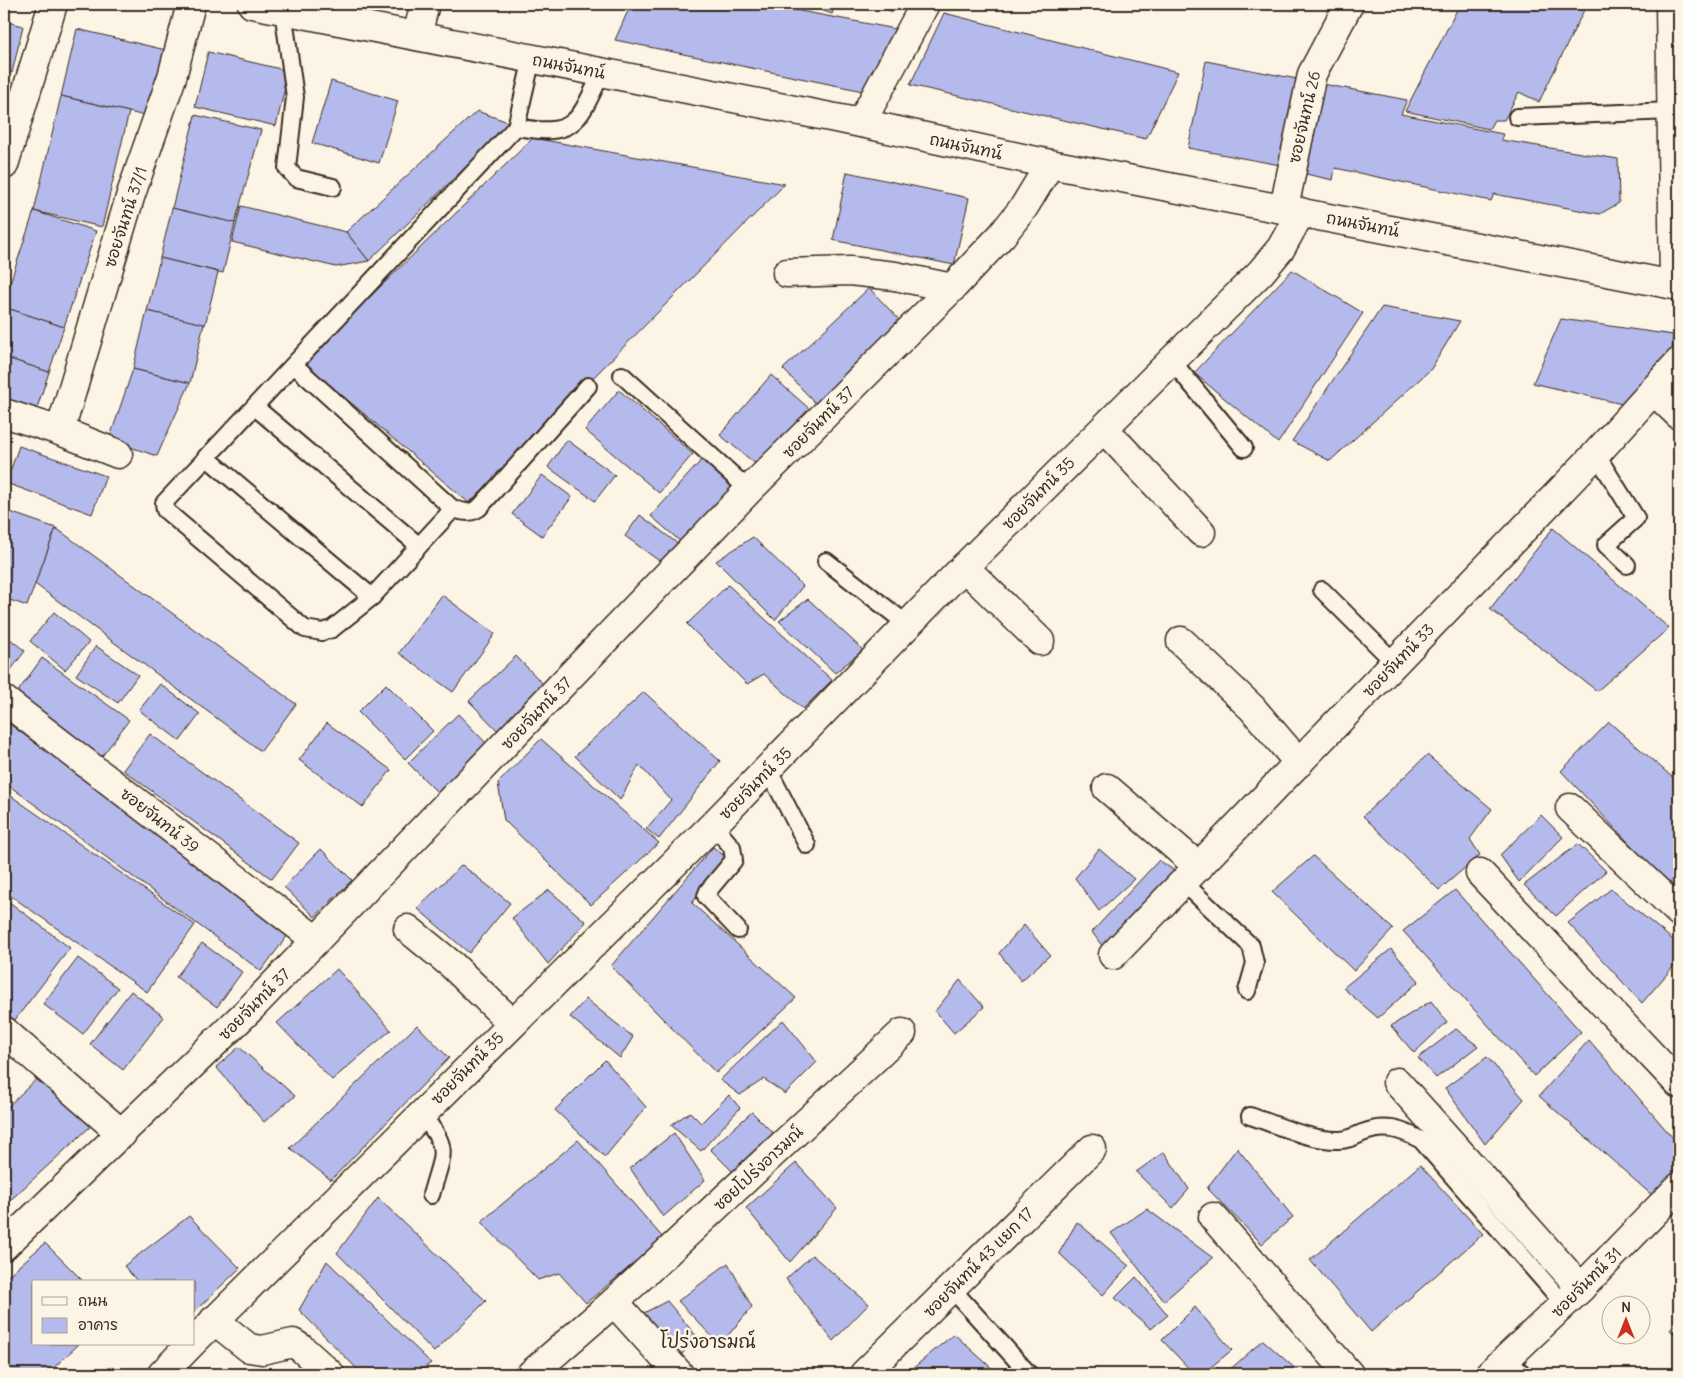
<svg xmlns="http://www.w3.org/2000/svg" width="1683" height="1378" font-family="Delius,'Playpen Sans Thai',sans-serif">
<rect width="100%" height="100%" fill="#fcf5e5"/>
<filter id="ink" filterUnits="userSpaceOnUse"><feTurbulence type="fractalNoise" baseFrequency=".02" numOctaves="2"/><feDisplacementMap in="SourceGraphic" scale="10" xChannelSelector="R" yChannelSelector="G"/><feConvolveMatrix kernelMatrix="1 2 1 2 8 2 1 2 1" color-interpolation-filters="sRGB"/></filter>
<g filter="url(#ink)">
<!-- building -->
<g fill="#b5baec" stroke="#3b2a1e">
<polygon points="631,4 763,4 896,29 868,92 615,40"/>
<polygon points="804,4 836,4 832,14"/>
<polygon points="874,4 898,4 893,12"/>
<polygon points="1460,4 1587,4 1539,102 1519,92 1504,120 1494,120 1489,129 1405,111"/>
<polygon points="944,13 1178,72 1146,139 910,85"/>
<polygon points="4,21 23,26 12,73 4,71"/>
<polygon points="77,29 170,51 154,118 61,96"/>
<polygon points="208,52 289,71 276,126 195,107"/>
<polygon points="1206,61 1297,79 1280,165 1188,148"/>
<polygon points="331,81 398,101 379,163 312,143"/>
<polygon points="1323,84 1407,100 1401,114 1503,134 1501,140 1618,159 1619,203 1600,214 1494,194 1491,201 1335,168 1333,180 1306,174"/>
<polygon points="61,96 129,112 102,227 34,211"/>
<polygon points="477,111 511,123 369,261 346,232"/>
<polygon points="195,115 261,130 235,223 172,208"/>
<polygon points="533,138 785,184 469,503 303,362"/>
<polygon points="847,172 969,198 954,265 833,240"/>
<polygon points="241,206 346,232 369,261 336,267 232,242"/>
<polygon points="172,208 235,223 223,273 160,258"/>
<polygon points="34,211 96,231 64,327 4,307 4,301"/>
<polygon points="160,258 218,272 205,325 147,311"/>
<polygon points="1292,270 1363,313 1278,443 1194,373"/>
<polygon points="869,288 908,329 822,410 783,369"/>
<polygon points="4,307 64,327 49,372 4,357"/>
<polygon points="1382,307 1460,321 1431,369 1330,461 1292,441"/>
<polygon points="147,311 204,324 190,383 133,369"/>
<polygon points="1561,319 1673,335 1672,358 1626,405 1533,383"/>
<polygon points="4,357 49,372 35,414 4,404"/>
<polygon points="133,369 190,383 157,456 109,440"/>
<polygon points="771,375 813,412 763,470 720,435"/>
<polygon points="619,390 693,454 659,493 585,430"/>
<polygon points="567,440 615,475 595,501 548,467"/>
<polygon points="19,446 106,476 92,514 6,483"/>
<polygon points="707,454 743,486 688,548 651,516"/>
<polygon points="542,475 572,497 542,536 512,514"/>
<polygon points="4,510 56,528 27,606 4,598"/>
<polygon points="640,515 677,543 662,563 625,536"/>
<polygon points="56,528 296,704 261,751 35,584"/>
<polygon points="1553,528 1669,628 1597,691 1490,609"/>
<polygon points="753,537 803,586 775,620 716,561"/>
<polygon points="728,585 832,680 803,709 764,674 747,684 687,624"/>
<polygon points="442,595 495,634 453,692 399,653"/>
<polygon points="808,599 863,650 835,673 779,621"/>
<polygon points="54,612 89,642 65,670 30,641"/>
<polygon points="4,634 25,651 4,679"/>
<polygon points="96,646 138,675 118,703 76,675"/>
<polygon points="516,656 546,687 499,732 469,701"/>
<polygon points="42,658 129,720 100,759 14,697"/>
<polygon points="160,684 200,714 180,741 139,710"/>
<polygon points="386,684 433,731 405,759 358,712"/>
<polygon points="644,692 720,761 659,839 646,829 671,800 639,765 620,800 575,756"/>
<polygon points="458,714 489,746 439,794 408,763"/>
<polygon points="4,720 291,931 261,971 4,782"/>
<polygon points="1609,722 1679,783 1679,896 1561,771"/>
<polygon points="327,723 391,770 363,807 299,760"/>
<polygon points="150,734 299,843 272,879 123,770"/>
<polygon points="541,739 659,843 591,905 504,820 498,783"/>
<polygon points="1427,755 1492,809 1470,839 1480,855 1439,890 1363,816"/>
<polygon points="4,791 195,925 147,992 4,891"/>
<polygon points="1541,815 1563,837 1519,882 1500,855"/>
<polygon points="1578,844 1606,871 1556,916 1524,885"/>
<polygon points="713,847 727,858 692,903 796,998 716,1073 611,966"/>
<polygon points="321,849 352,880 315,917 284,887"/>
<polygon points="1099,849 1134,879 1099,911 1075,878"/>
<polygon points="1313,856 1393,929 1354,971 1272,892"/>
<polygon points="1159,860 1179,874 1105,950 1092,932"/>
<polygon points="462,865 510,903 469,953 417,908"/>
<polygon points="1611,889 1679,945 1679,960 1642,1003 1568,923"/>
<polygon points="549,890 586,922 548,964 512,918"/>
<polygon points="1455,890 1581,1032 1534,1076 1403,931"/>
<polygon points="4,898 70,948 15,1020 4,1012"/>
<polygon points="1024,925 1050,955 1021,981 999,953"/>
<polygon points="202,943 242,972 217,1007 176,977"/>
<polygon points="1391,949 1419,981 1378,1018 1343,988"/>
<polygon points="78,958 118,988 83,1034 43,1004"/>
<polygon points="337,969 391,1030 332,1080 277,1023"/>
<polygon points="960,980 984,1007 954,1033 935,1011"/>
<polygon points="131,991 164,1017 123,1070 90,1044"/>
<polygon points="586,999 633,1037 620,1058 570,1017"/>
<polygon points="1431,1001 1447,1022 1414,1053 1391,1026"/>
<polygon points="783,1020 817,1062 785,1094 764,1079 740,1095 720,1080"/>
<polygon points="417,1025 449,1058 331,1180 290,1148"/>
<polygon points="1456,1029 1478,1046 1436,1078 1418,1058"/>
<polygon points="1589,1040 1679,1145 1679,1168 1654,1197 1539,1096"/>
<polygon points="239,1047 295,1096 264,1122 216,1067"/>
<polygon points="4,1055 11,1063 4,1070"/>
<polygon points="1487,1057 1524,1099 1485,1144 1445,1088"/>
<polygon points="605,1060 646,1107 605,1157 555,1110"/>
<polygon points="42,1074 91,1126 4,1206 4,1110"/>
<polygon points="729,1095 740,1108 701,1151 671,1125 690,1112 701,1123"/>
<polygon points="752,1112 773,1133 735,1174 710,1149"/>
<polygon points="674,1133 705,1180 663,1217 630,1168"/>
<polygon points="578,1140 664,1239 586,1303 559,1273 538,1280 481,1222"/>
<polygon points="1237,1148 1293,1217 1262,1244 1207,1188"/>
<polygon points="1164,1152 1189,1189 1173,1208 1136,1172"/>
<polygon points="796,1163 837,1208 790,1262 746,1208"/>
<polygon points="1420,1165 1483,1234 1371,1332 1310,1260"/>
<polygon points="378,1198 486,1301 434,1352 337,1253"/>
<polygon points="1147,1209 1213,1258 1164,1301 1111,1233"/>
<polygon points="189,1216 240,1268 194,1312 194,1282 138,1282 124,1266"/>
<polygon points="1077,1222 1129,1266 1103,1295 1059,1253"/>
<polygon points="45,1243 84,1282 34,1282 34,1344 79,1344 47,1374 4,1374 4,1279"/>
<polygon points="812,1255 869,1304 833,1341 786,1279"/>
<polygon points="327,1261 431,1363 416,1374 362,1374 299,1310"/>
<polygon points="728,1263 752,1307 720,1345 678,1301"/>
<polygon points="1136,1277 1168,1315 1151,1329 1115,1298"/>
<polygon points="667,1301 698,1338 678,1358 638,1316"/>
<polygon points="1195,1307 1232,1350 1202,1374 1194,1374 1162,1340"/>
<polygon points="1679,1320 1679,1338 1670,1330"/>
<polygon points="954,1334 998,1374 906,1374"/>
<polygon points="1263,1340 1299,1372 1296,1374 1225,1374"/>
</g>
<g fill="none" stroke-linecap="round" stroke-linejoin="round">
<defs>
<g id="service">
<polyline points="283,10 295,97 287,168 296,178 333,187"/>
<polyline points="1517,117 1673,111"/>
<path d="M516,127C576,138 578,122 602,72"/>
<polyline points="1172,361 1244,448"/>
<path d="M294,365L453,509C463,512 470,514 479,508L588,386"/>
<polyline points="622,375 749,490"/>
<polyline points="255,407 418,545"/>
<polyline points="1596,454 1636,518 1606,545 1627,565"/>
<polyline points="206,457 372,597"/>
<polyline points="453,509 372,597 332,629 322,632 305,629 165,510 164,503 516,127 532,58"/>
<polyline points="826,561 908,625"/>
<polyline points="1322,590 1395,663"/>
<polyline points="768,769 807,845"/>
<polyline points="713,825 732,847 734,860 708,891 706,896 738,930"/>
<polyline points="1184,883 1251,946 1255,963 1247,991"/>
<path d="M421,1114C451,1150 443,1151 431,1195"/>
<path d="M1250,1116C1278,1125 1310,1141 1340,1140C1347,1140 1356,1136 1362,1133C1385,1124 1400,1129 1421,1140L1564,1304"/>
<polyline points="951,1288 1029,1374"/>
<polyline points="1507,1359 1523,1374"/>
</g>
<g id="minor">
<polyline points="417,35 425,4"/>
<polyline points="861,123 925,4"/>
<polyline points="4,165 53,4"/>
<polyline points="1284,208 1312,74 1349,4"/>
<polyline points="787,273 850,271 895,276 952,288"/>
<polyline points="1653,390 1679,415"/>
<polyline points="4,413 60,431 118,454"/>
<polyline points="1104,429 1201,532"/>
<polyline points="60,431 131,194 172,77 191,4"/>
<polyline points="964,567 1040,641"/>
<polyline points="1181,641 1252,708 1299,763"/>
<polyline points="4,700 316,940"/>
<polyline points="1107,788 1199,867"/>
<polyline points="1570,808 1679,912"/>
<polyline points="1480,873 1679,1084"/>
<polyline points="408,929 452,965 512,1023"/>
<polyline points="1113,955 1596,454 1679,362"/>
<polyline points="4,1031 122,1134"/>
<polyline points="1397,1082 1581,1288"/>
<polyline points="1213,1217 1349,1374"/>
<polyline points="4,1246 250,1009 749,490 952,288 1002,235 1024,207 1050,164"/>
<polyline points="614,1302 679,1374"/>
<polyline points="214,1320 249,1348 262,1350 293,1343 301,1348 330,1374"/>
<polyline points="194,1341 713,825 964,567 1261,272 1281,248 1301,212"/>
<polyline points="162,1374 191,1344"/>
<polyline points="531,1374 614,1302 902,1033"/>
<polyline points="864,1374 1092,1149"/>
<polyline points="1490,1374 1581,1288 1679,1187"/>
</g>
<polyline id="tertiary" points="1670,4 1674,285"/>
<polyline id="secondary" points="252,4 861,123 1050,164 1679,286"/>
</defs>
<!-- service casing -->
<use href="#service" stroke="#3b2a1e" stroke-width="20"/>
<!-- minor casing -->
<use href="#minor" stroke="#3b2a1e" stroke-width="31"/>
<!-- tertiary casing -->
<use href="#tertiary" stroke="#3b2a1e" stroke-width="31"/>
<!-- secondary casing -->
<use href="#secondary" stroke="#3b2a1e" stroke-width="31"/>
<!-- service -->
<use href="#service" stroke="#fcf5e5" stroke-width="16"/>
<!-- minor -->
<use href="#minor" stroke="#fcf5e5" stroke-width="28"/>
<!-- tertiary -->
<use href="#tertiary" stroke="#fcf5e5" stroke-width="28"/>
<!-- secondary -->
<use href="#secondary" stroke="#fcf5e5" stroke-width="28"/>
</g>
</g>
<g text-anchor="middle" stroke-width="5" stroke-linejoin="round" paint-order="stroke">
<!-- street labels -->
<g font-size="16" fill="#3b2a1e" stroke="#fcf5e5">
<text transform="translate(569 66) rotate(11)" y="6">ถนนจันทน์</text>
<text transform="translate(1304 117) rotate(-77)" y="6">ซอยจันทน์ 26</text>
<text transform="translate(966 146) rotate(12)" y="6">ถนนจันทน์</text>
<text transform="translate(125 217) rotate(-72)" y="6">ซอยจันทน์ 37/1</text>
<text transform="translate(1363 224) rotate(11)" y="6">ถนนจันทน์</text>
<text transform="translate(818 422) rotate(-45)" y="6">ซอยจันทน์ 37</text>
<text transform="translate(1038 493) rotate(-45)" y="6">ซอยจันทน์ 35</text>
<text transform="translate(1398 660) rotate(-46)" y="6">ซอยจันทน์ 33</text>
<text transform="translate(536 713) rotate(-46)" y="6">ซอยจันทน์ 37</text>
<text transform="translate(755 783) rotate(-45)" y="6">ซอยจันทน์ 35</text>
<text transform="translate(160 820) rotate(38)" y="6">ซอยจันทน์ 39</text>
<text transform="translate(254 1004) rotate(-45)" y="6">ซอยจันทน์ 37</text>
<text transform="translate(467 1068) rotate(-45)" y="6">ซอยจันทน์ 35</text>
<text transform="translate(758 1168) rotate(-43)" y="6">ซอยโปร่งอารมณ์</text>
<text transform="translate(978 1262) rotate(-45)" y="6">ซอยจันทน์ 43 แยก 17</text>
<text transform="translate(1586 1282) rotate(-45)" y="6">ซอยจันทน์ 31</text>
</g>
<!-- neighbourhood labels -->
<g font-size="18" fill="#3b2a1e" stroke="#fcf5e5">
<text x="708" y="1348">โปร่งอารมณ์</text>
</g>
</g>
<!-- margin -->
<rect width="1683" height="1378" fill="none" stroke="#fcf5e5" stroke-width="20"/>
<rect x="10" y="10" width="1663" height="1358" fill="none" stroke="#3b2a1e" stroke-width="2" filter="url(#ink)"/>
<!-- legend -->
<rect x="32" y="1280" width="162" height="65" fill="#fcf5e5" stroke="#afa495"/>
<rect x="42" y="1297" width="25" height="8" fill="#fcf5e5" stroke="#afa495"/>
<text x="78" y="1306" font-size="15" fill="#3b2a1e">ถนน</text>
<rect x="42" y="1318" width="25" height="15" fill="#b5baec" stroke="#afa495"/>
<text x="78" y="1330" font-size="15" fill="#3b2a1e">อาคาร</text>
<!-- north arrow -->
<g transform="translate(1626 1320)"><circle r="24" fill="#fcf5e5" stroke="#afa495"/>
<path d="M0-4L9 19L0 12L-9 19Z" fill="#c8321e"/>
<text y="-8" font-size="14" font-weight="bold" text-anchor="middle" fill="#3b2a1e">N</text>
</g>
</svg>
